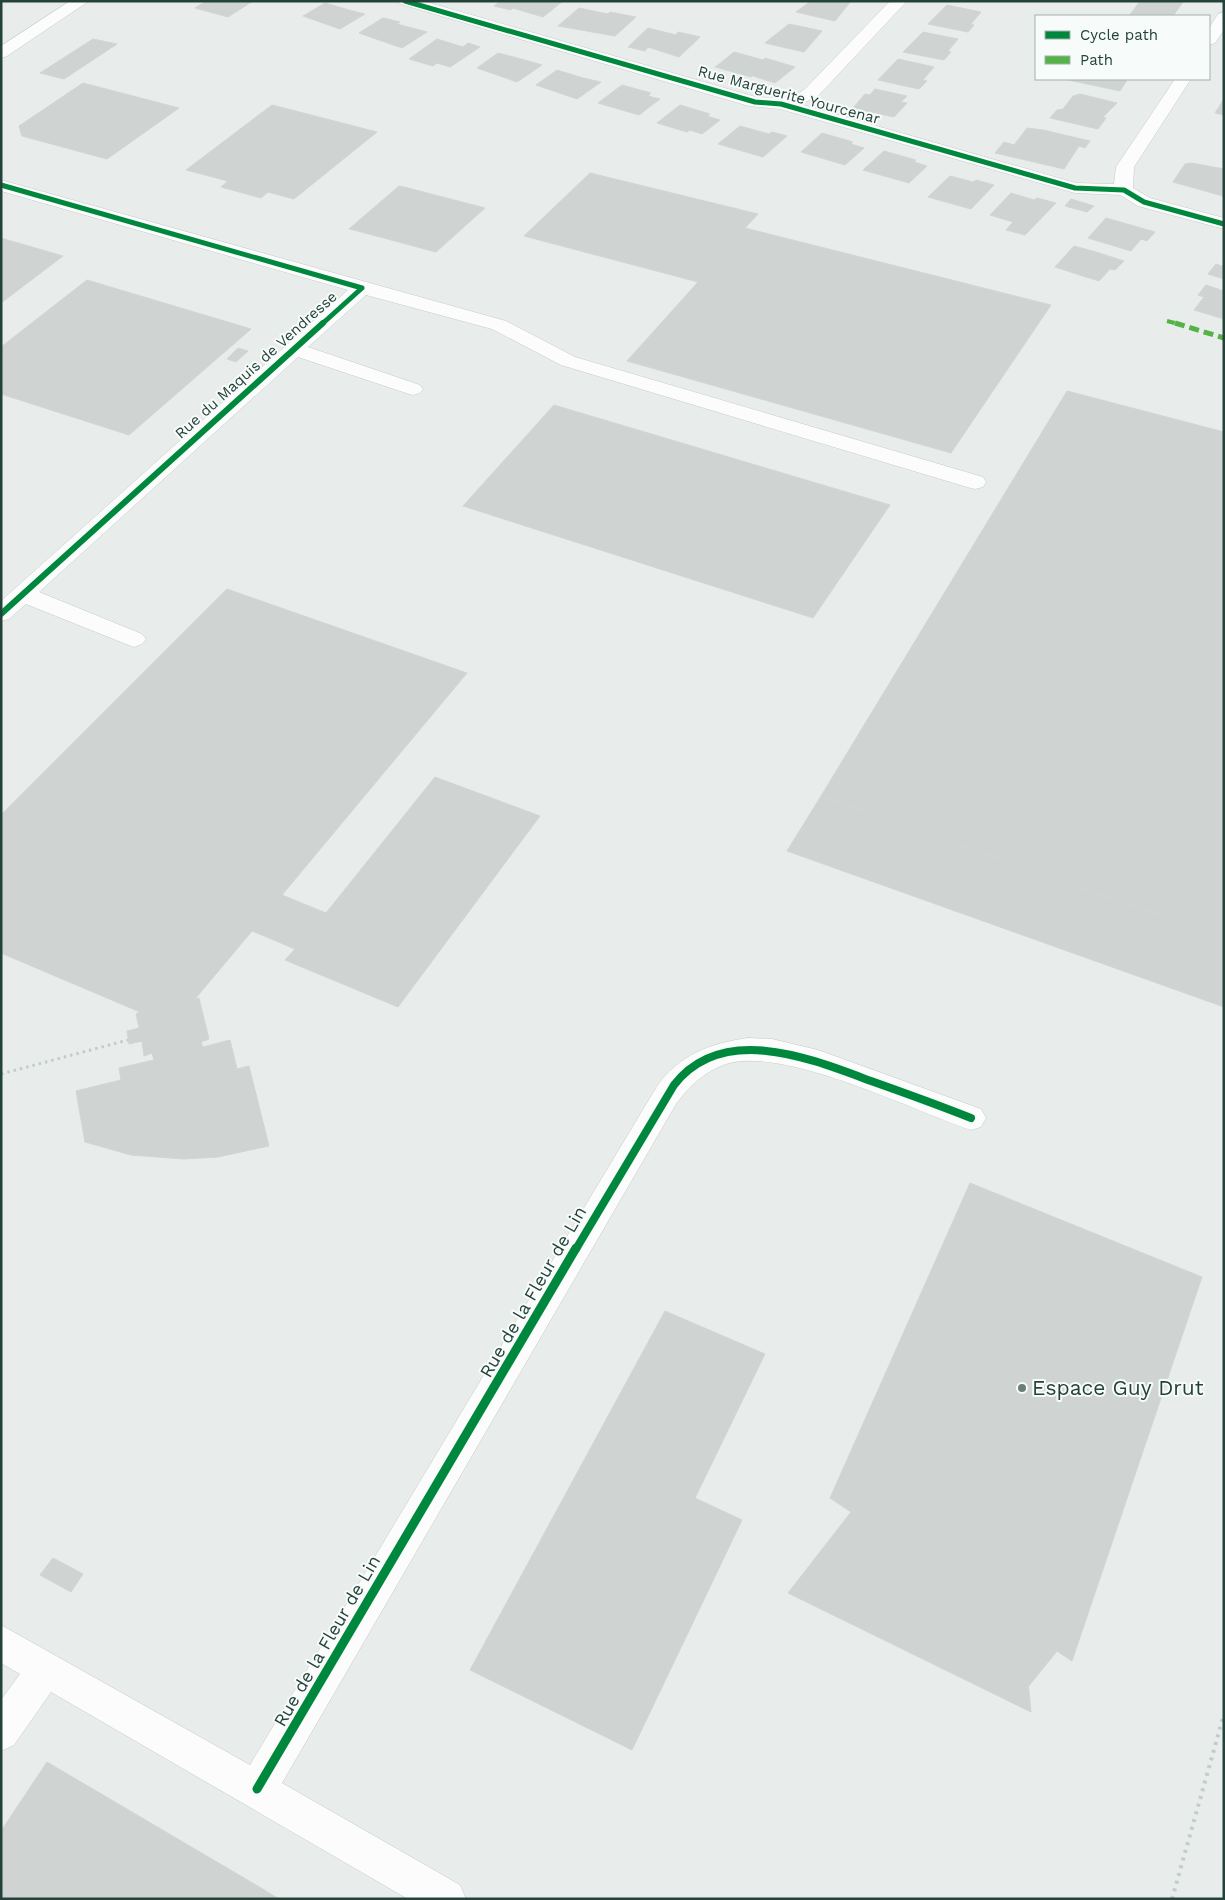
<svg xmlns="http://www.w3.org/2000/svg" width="1225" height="1900" font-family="'Work Sans',sans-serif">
<rect width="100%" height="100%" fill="#e8edeb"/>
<!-- building -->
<g fill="#cfd4d2" stroke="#d1d6d4">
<polygon points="206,1 253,1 228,17 195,8"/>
<polygon points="501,1 563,1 543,17 513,8 511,10 494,6"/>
<polygon points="811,1 851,1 835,21 796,12"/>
<polygon points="1140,1 1181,1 1183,2 1173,16 1129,16"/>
<polygon points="325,3 349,10 365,14 340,29 303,16"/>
<polygon points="947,5 981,12 971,24 974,25 968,32 928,24"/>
<polygon points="579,8 608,14 610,12 636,17 615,36 558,26"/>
<polygon points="383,18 400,22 397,24 427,32 402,48 359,33"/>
<polygon points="789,24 822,31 804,52 765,43"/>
<polygon points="648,28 676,35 678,32 700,37 679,57 648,47 645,51 628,47"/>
<polygon points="923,32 958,39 948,51 951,52 944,60 903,52"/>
<polygon points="93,39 117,44 64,79 40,73"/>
<polygon points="437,39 463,47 468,43 480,47 450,67 437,63 433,66 409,59"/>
<polygon points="734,52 763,60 765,58 795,67 775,83 718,65"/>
<polygon points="498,53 525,60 542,65 517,82 477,68"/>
<polygon points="898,59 934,67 923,80 927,81 919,89 878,80"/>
<polygon points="718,65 753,75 751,77 715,67"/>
<polygon points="557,70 583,78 601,82 577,99 536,85"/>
<polygon points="1064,79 1120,79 1127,80 1120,91"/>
<polygon points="83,83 179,108 107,159 22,136 19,126"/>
<polygon points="622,85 651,93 648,96 660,99 639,115 598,103"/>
<polygon points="875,89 907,96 901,102 907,103 894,117 853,108 865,94 870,95"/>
<polygon points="1080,94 1117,103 1103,117 1106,118 1098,129 1050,118 1057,110 1063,109 1073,96"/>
<polygon points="1224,99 1224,115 1215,113"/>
<polygon points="272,105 377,132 294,199 268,192 261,198 221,187 228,181 186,170"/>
<polygon points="680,105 710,114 707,116 720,120 702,134 690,130 687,132 657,123"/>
<polygon points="740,126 769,134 772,132 787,136 763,157 718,144"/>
<polygon points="1027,128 1043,130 1090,141 1085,148 1079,146 1064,169 995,153 1004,142 1014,145"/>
<polygon points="822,133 853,142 851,144 864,148 845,165 801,152"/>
<polygon points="884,151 916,160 914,162 927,166 909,183 863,170"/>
<polygon points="1191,163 1224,169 1223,196 1173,182 1185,164"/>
<polygon points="590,173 758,214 745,228 1051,305 951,453 627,361 698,282 524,236"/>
<polygon points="950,176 973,182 976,180 994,185 971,209 928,197"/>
<polygon points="399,186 404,187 354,230 349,229"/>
<polygon points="404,187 485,208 436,252 354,230"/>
<polygon points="1011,193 1034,200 1037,198 1056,203 1025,235 1006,230 1013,222 990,215"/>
<polygon points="1071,199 1094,206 1087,212 1065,206"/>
<polygon points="1106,218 1155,232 1147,241 1141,239 1131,251 1088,238"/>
<polygon points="1,238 63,256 1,303"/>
<polygon points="1074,246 1096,252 1083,276 1055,267"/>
<polygon points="1096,252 1124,261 1115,270 1110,269 1099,281 1083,276"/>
<polygon points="1216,264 1222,266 1224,264 1224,279 1208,274"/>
<polygon points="87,280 251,329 129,435 1,394 1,347"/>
<polygon points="1206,285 1224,291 1224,319 1194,310 1204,297 1198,295"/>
<polygon points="238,348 248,351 236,362 227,359"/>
<polygon points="1067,391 1224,432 1224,938 821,796"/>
<polygon points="554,405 890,505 813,618 463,506"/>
<polygon points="227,589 467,673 282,895 326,913 435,777 540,816 398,1007 285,960 295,949 252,931 195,999 199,998 209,1039 201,1042 203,1047 230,1040 237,1069 249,1066 269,1146 218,1157 183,1159 131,1155 85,1142 76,1091 121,1080 119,1068 154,1060 152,1053 144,1056 142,1041 129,1044 127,1031 139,1028 136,1014 140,1012 1,953 1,815"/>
<polygon points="821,796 1224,938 1224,1007 787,851"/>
<polygon points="970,1183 1202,1277 1072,1661 1057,1651 1025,1650 1031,1712 788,1593 851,1512 830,1498"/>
<polygon points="665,1311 765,1354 695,1498 742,1520 632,1750 470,1670"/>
<polygon points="53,1558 83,1574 71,1592 40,1575"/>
<polygon points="1025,1650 1057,1651 1028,1687"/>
<polygon points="47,1762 256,1885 248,1899 1,1899 1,1831"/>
<polygon points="256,1885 279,1899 248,1899"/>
</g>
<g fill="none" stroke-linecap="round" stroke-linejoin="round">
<defs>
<g id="minor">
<polygon points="70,1 89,1 7,56 1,58 1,46"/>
<path d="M397,1H423L756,97C774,98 790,100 805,89L890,1H907L817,97L800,104L1076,183L1114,184L1116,167L1175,79H1191L1134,167L1133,188L1150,198L1224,218V229L1138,206L1120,195L1075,193L780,109L749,106L400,4Z"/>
<polygon points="1224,12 1224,30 1215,43 1209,45 1209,28 1218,14"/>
<polygon points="1,180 506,321 575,357 983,477 986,482 983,487 975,489 967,487 561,365 492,329 366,295 308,347 420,385 423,389 420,393 413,395 406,393 298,357 39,592 142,634 146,639 142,644 134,647 126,644 26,604 9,619 1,621 1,601 348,290 1,191"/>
<path d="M748,1038L772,1039L818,1050L981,1109L986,1118L981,1127L971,1130C912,1110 784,1046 726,1064C705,1071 689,1086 676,1104L282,1783L460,1885L466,1899H408L51,1692L14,1745L1,1751V1700L20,1674L1,1663V1625L250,1765L656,1088C678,1055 711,1043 748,1038Z"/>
</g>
</defs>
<!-- minor casing -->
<use href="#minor" stroke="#c5cac8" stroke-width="1"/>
<!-- path-far1 -->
<polyline stroke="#c3ccca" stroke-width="3" stroke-dasharray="2.5 4" stroke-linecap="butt" points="1,1074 128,1040"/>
<!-- path -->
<polyline stroke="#c3ccca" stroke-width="4" stroke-dasharray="3 5" stroke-linecap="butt" points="1172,1899 1224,1714"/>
<!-- minor -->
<use href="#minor" fill="#fcfcfc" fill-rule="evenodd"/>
<!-- quiet-far1 -->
<polyline stroke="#55b346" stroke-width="4" stroke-dasharray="8 4" stroke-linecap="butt" points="1167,321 1179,324"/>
<!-- quiet -->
<polyline stroke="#55b346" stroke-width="5" stroke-dasharray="10 5" stroke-linecap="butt" points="1175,323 1224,338"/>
<defs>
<g id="cycleway-far3">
<polyline points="405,1 755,102 781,104 1075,188 1124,190 1144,202 1224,224"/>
<polyline points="1,185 362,288 322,324"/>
</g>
<polyline id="cycleway-far2" points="1,614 323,323"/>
<path id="cycleway-far1" d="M576,1249L674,1085C723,1022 812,1059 871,1081C905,1093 938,1105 971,1118"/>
<polyline id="cycleway" points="257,1789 576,1248"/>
</defs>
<!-- cycleway-far3 casing -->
<use href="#cycleway-far3" stroke="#f7fbf9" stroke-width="7"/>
<!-- cycleway-far2 casing -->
<use href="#cycleway-far2" stroke="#f7fbf9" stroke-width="9"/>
<!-- cycleway-far1 casing -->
<use href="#cycleway-far1" stroke="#f7fbf9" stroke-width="11"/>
<!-- cycleway casing -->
<use href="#cycleway" stroke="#f7fbf9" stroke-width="12"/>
<!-- cycleway-far3 -->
<use href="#cycleway-far3" stroke="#00873e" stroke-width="5"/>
<!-- cycleway-far2 -->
<use href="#cycleway-far2" stroke="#00873e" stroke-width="6"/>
<!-- cycleway-far1 -->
<use href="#cycleway-far1" stroke="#00873e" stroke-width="8"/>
<!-- cycleway -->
<use href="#cycleway" stroke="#00873e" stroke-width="9"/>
</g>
<!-- markers -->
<circle fill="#697e78" stroke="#f7fbf9" stroke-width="2" cx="1022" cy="1388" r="5"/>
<g text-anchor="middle" stroke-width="4" stroke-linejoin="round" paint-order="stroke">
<!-- far-street labels -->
<g font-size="15" fill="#24423a" stroke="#f7fbf9">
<text transform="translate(789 95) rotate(15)" y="5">Rue Marguerite Yourcenar</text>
<text transform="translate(256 365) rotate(-42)" y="5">Rue du Maquis de Vendresse</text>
</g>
<!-- street labels -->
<g font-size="18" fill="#24423a" stroke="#f7fbf9">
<text transform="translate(533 1292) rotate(-60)" y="6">Rue de la Fleur de Lin</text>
<text transform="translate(327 1641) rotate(-60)" y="6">Rue de la Fleur de Lin</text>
</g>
<!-- near-poi labels -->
<g font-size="21" fill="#24423a" stroke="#f7fbf9" text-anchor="start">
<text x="1032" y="1395">Espace Guy Drut</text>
</g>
</g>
<!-- border -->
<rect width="1225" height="1900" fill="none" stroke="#24423a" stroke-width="5"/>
<!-- legend -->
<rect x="1035" y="15" width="175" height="65" fill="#f7fbf9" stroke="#a3b1ad"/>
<rect x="1045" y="31" width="25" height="8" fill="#00873e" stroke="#a3b1ad"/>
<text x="1080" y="40" font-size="15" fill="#24423a">Cycle path</text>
<rect x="1045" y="56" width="25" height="8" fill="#55b346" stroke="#a3b1ad"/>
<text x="1080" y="65" font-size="15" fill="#24423a">Path</text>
</svg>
